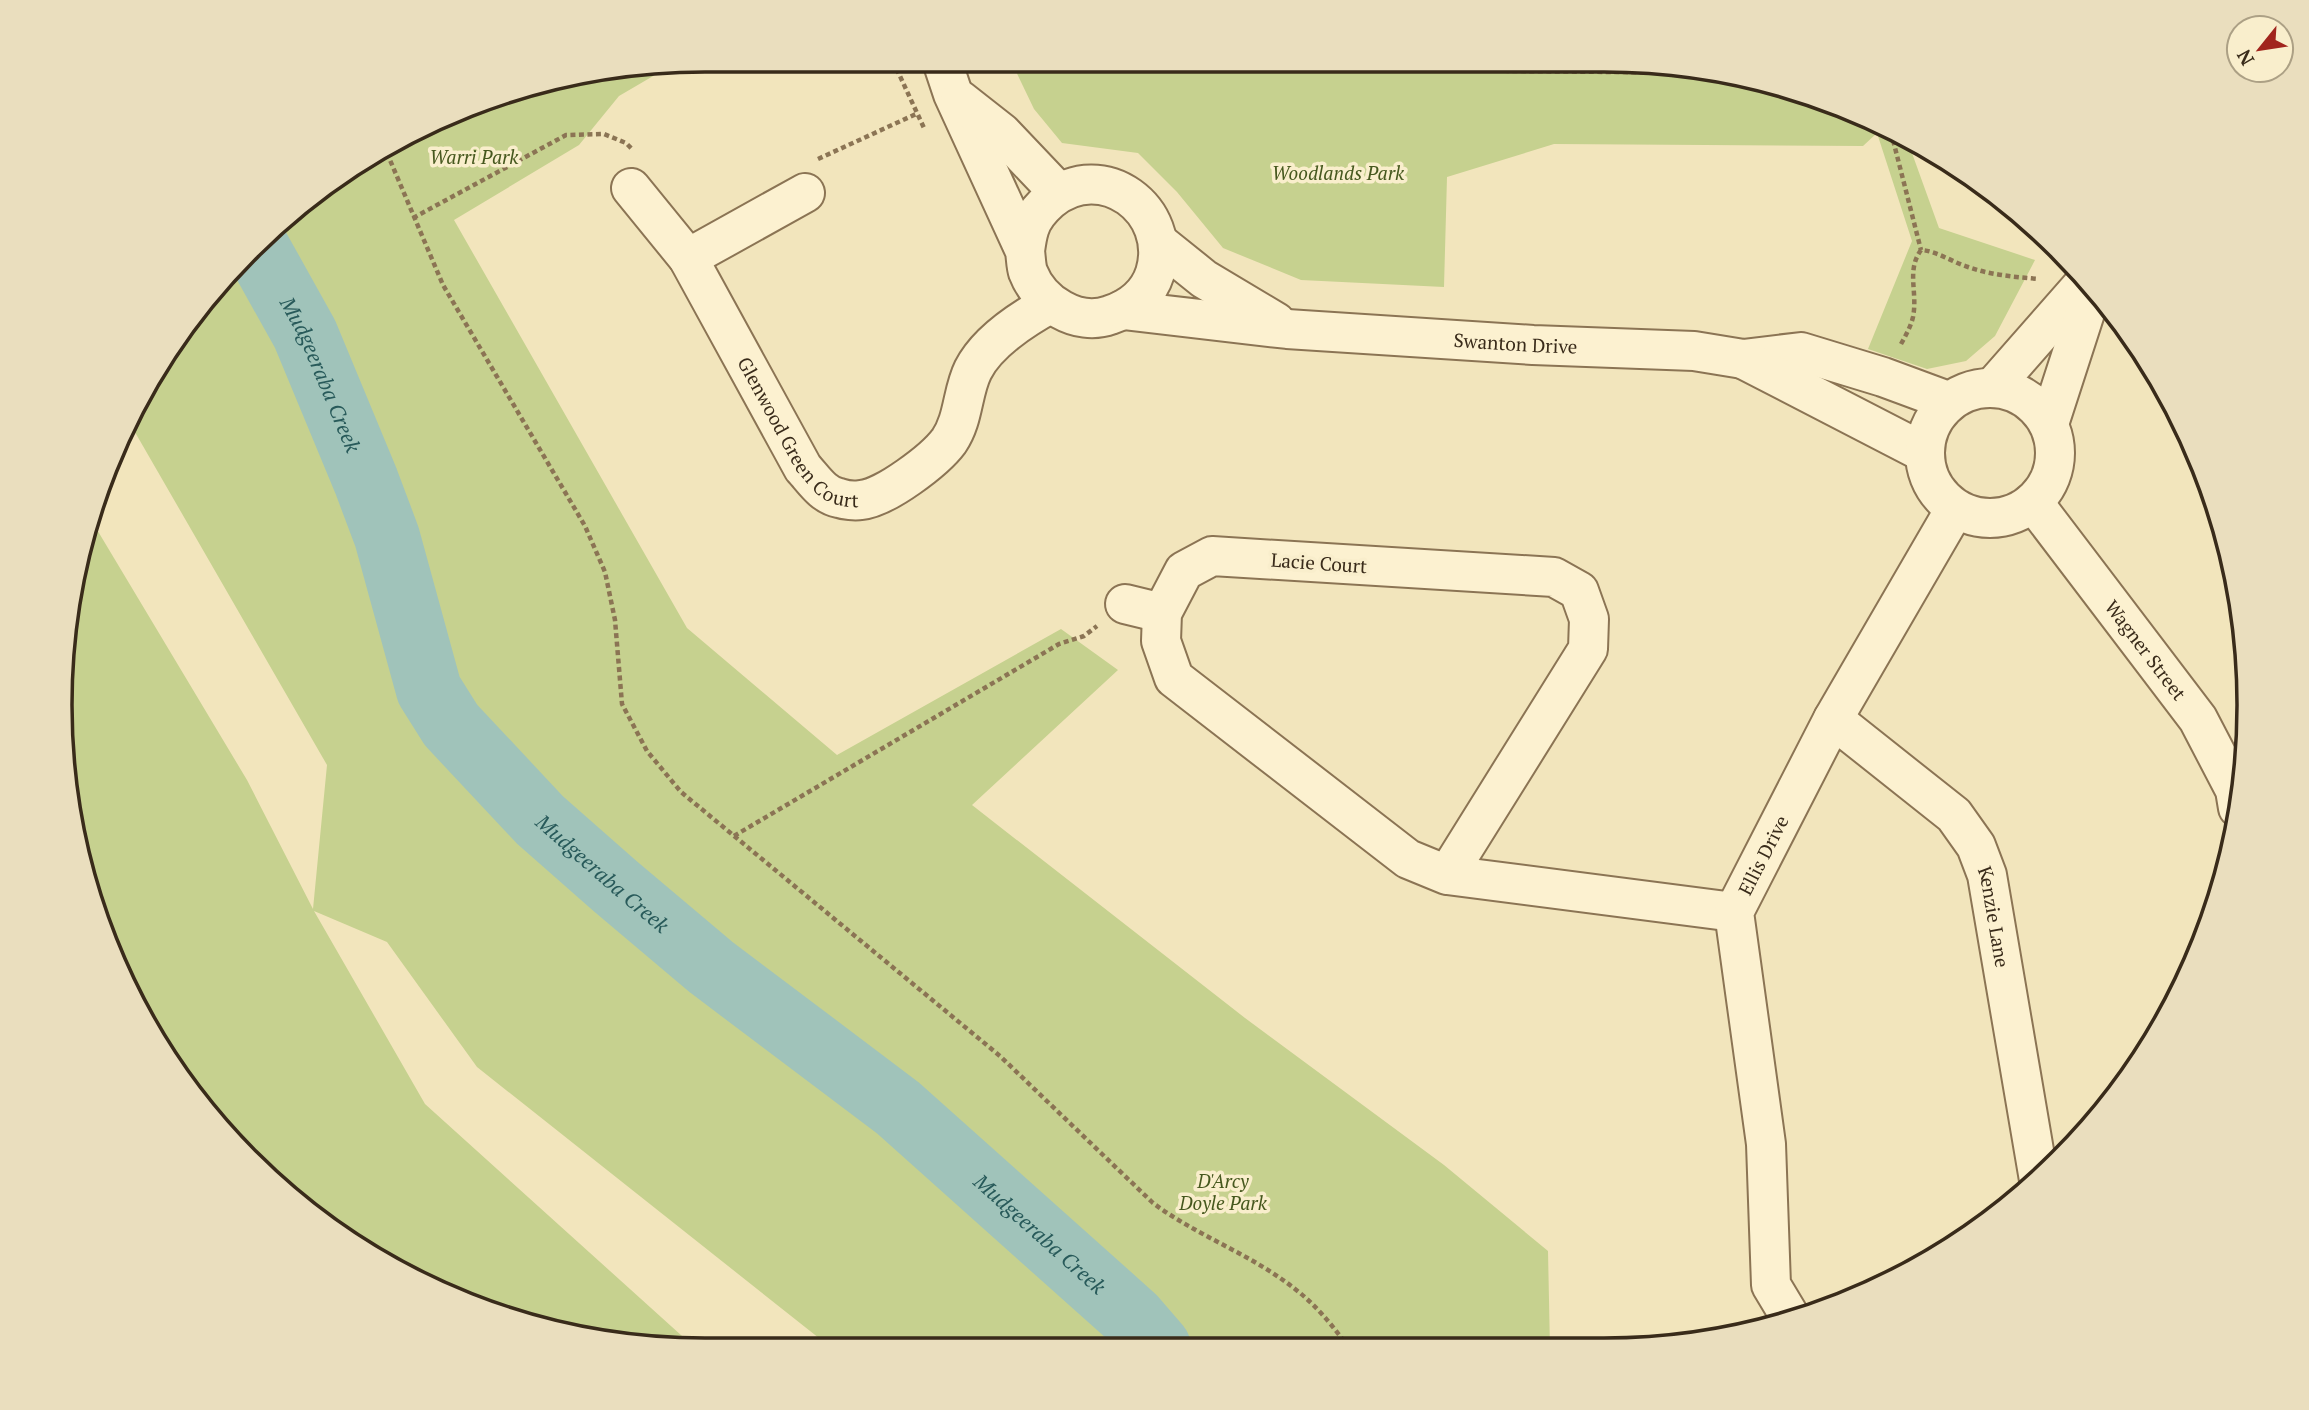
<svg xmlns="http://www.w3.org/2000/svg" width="2309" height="1410" font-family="'PT Serif',serif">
<rect width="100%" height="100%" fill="#f2e5bc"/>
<!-- green -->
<g fill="#c6d18f">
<polygon points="1011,61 1688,65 1851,108 1908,142 1939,228 2035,260 1995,336 1966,361 1927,369 1868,349 1912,241 1877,133 1863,146 1554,144 1447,177 1444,287 1301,280 1223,248 1177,192 1138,153 1062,143 1034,109"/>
<polygon points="672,65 619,96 579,145 454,220 687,628 837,755 1061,629 1118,670 972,805 1245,1018 1444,1165 1548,1251 1550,1349 829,1346 477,1067 387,942 314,911 425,1104 692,1345 621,1345 458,1302 312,1217 169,1064 94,912 60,705 90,518 247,780 313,909 327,765 132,427 193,312 312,193 498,94"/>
</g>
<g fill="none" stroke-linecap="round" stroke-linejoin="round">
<!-- river -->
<path stroke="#a0c3ba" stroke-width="66" id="s1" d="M257,248L305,334L366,481L387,537L429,690L451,725L540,820L615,886L711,967L898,1108L1133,1318L1158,1347"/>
<defs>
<g id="street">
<path d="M942,61L953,94L1025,251C1026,258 1026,266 1028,272C1040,303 1077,327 1110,315C1131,308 1148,295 1155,273C1174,210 1102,157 1050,200C1041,208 1032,218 1029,230C1027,236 1026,244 1025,251"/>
<polyline points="960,100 1002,133 1059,193"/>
<path id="s2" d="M631,188L688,258L803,468C814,480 823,495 839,498C845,500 855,501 861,500C885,498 935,460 949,441C964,419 962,392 973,370C987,342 1024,318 1050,304"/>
<polyline points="1158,242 1204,279 1276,322"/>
<polyline points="688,258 805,193"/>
<path id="s3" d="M1123,310L1287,329L1533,345L1694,351L1743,359L1801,352L1883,377L1948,401"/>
<polyline points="1743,359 1923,452"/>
<polyline points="1994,386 2088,279"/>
<circle cx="1990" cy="453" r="65"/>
<polyline points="2049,424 2094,285"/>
<path id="s4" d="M2033,502L2198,719L2235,790L2238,808"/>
<polyline points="1125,604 1162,613"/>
<path id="s5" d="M1833,719L1954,815L1976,846L1987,875L2039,1180"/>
<polyline points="1447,875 1588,649 1589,619 1579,591 1554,577 1212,556 1184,571 1162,613 1161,641 1174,678 1408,859 1447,875 1734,912"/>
<path id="s6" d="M1792,1320L1771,1285L1766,1144L1734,912L1833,719L1955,509"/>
</g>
</defs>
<!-- street casing -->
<use href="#street" stroke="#8b7454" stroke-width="42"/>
<!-- path -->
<g stroke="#8b7454" stroke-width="4.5" stroke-dasharray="5 3.5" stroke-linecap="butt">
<polyline points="893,61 924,128"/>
<polyline points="1480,64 1487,69 1508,71 1718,73"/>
<polyline points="1891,132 1921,250"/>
<path d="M387,153L443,285L585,526L605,572L615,620L622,704L647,751L681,792L1000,1056L1153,1203C1197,1236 1251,1254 1295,1289C1316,1305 1333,1326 1349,1348"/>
<polyline points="818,159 916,114"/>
<polyline points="413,218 566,135 604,134 626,143 632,149"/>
<path d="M1901,344C1906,335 1911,326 1913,317C1918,292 1906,271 1921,250C1937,251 1952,262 1968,267C1991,275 2015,277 2039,279"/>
<polyline points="734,836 1059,644 1084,636 1097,626"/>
</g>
<!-- street -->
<use href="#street" stroke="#fcf1d0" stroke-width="38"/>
</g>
<g text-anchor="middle" stroke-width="7" stroke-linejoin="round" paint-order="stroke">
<!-- park labels -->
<g font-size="19" font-style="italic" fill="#46581e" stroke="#f9eecc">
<text x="474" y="164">Warri Park</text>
<text x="1338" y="180">Woodlands Park</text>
<text x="1223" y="1188">D'Arcy<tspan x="1223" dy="22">Doyle Park</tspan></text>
</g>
<!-- street labels -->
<g font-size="19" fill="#392b1a" stroke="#f9eecc">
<text dy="7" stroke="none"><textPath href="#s3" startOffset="394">Swanton Drive</textPath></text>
<text dy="7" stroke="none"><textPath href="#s2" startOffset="301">Glenwood Green Court</textPath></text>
<text transform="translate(1319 563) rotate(4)" y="7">Lacie Court</text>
<text dy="7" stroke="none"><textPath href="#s4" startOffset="186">Wagner Street</textPath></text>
<text dy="7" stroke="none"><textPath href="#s6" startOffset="480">Ellis Drive</textPath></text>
<text dy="7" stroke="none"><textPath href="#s5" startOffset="266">Kenzie Lane</textPath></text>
</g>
<!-- water labels -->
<g font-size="21" font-style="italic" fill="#285a5a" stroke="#f9eecc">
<text dy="7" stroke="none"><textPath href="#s1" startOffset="142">Mudgeeraba Creek</textPath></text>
<text dy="7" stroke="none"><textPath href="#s1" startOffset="730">Mudgeeraba Creek</textPath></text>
<text dy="7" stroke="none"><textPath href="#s1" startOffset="1297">Mudgeeraba Creek</textPath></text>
</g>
</g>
<!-- crop -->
<path d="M0 0H2309V1410H0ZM705 72H1604A633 633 0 0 1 2237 705V705A633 633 0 0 1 1604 1338H705A633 633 0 0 1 72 705V705A633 633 0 0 1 705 72Z" fill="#eadebe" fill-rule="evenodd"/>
<path fill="none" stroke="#392b1a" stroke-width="3.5" d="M705 72H1604A633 633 0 0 1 2237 705V705A633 633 0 0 1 1604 1338H705A633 633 0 0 1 72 705V705A633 633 0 0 1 705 72Z"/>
<!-- north arrow -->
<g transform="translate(2260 49) rotate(240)"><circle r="33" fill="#f9eecc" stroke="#aca085" stroke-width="2"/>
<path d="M0-5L12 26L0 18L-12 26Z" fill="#a1241d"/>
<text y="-10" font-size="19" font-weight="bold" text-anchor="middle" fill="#392b1a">N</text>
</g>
</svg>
